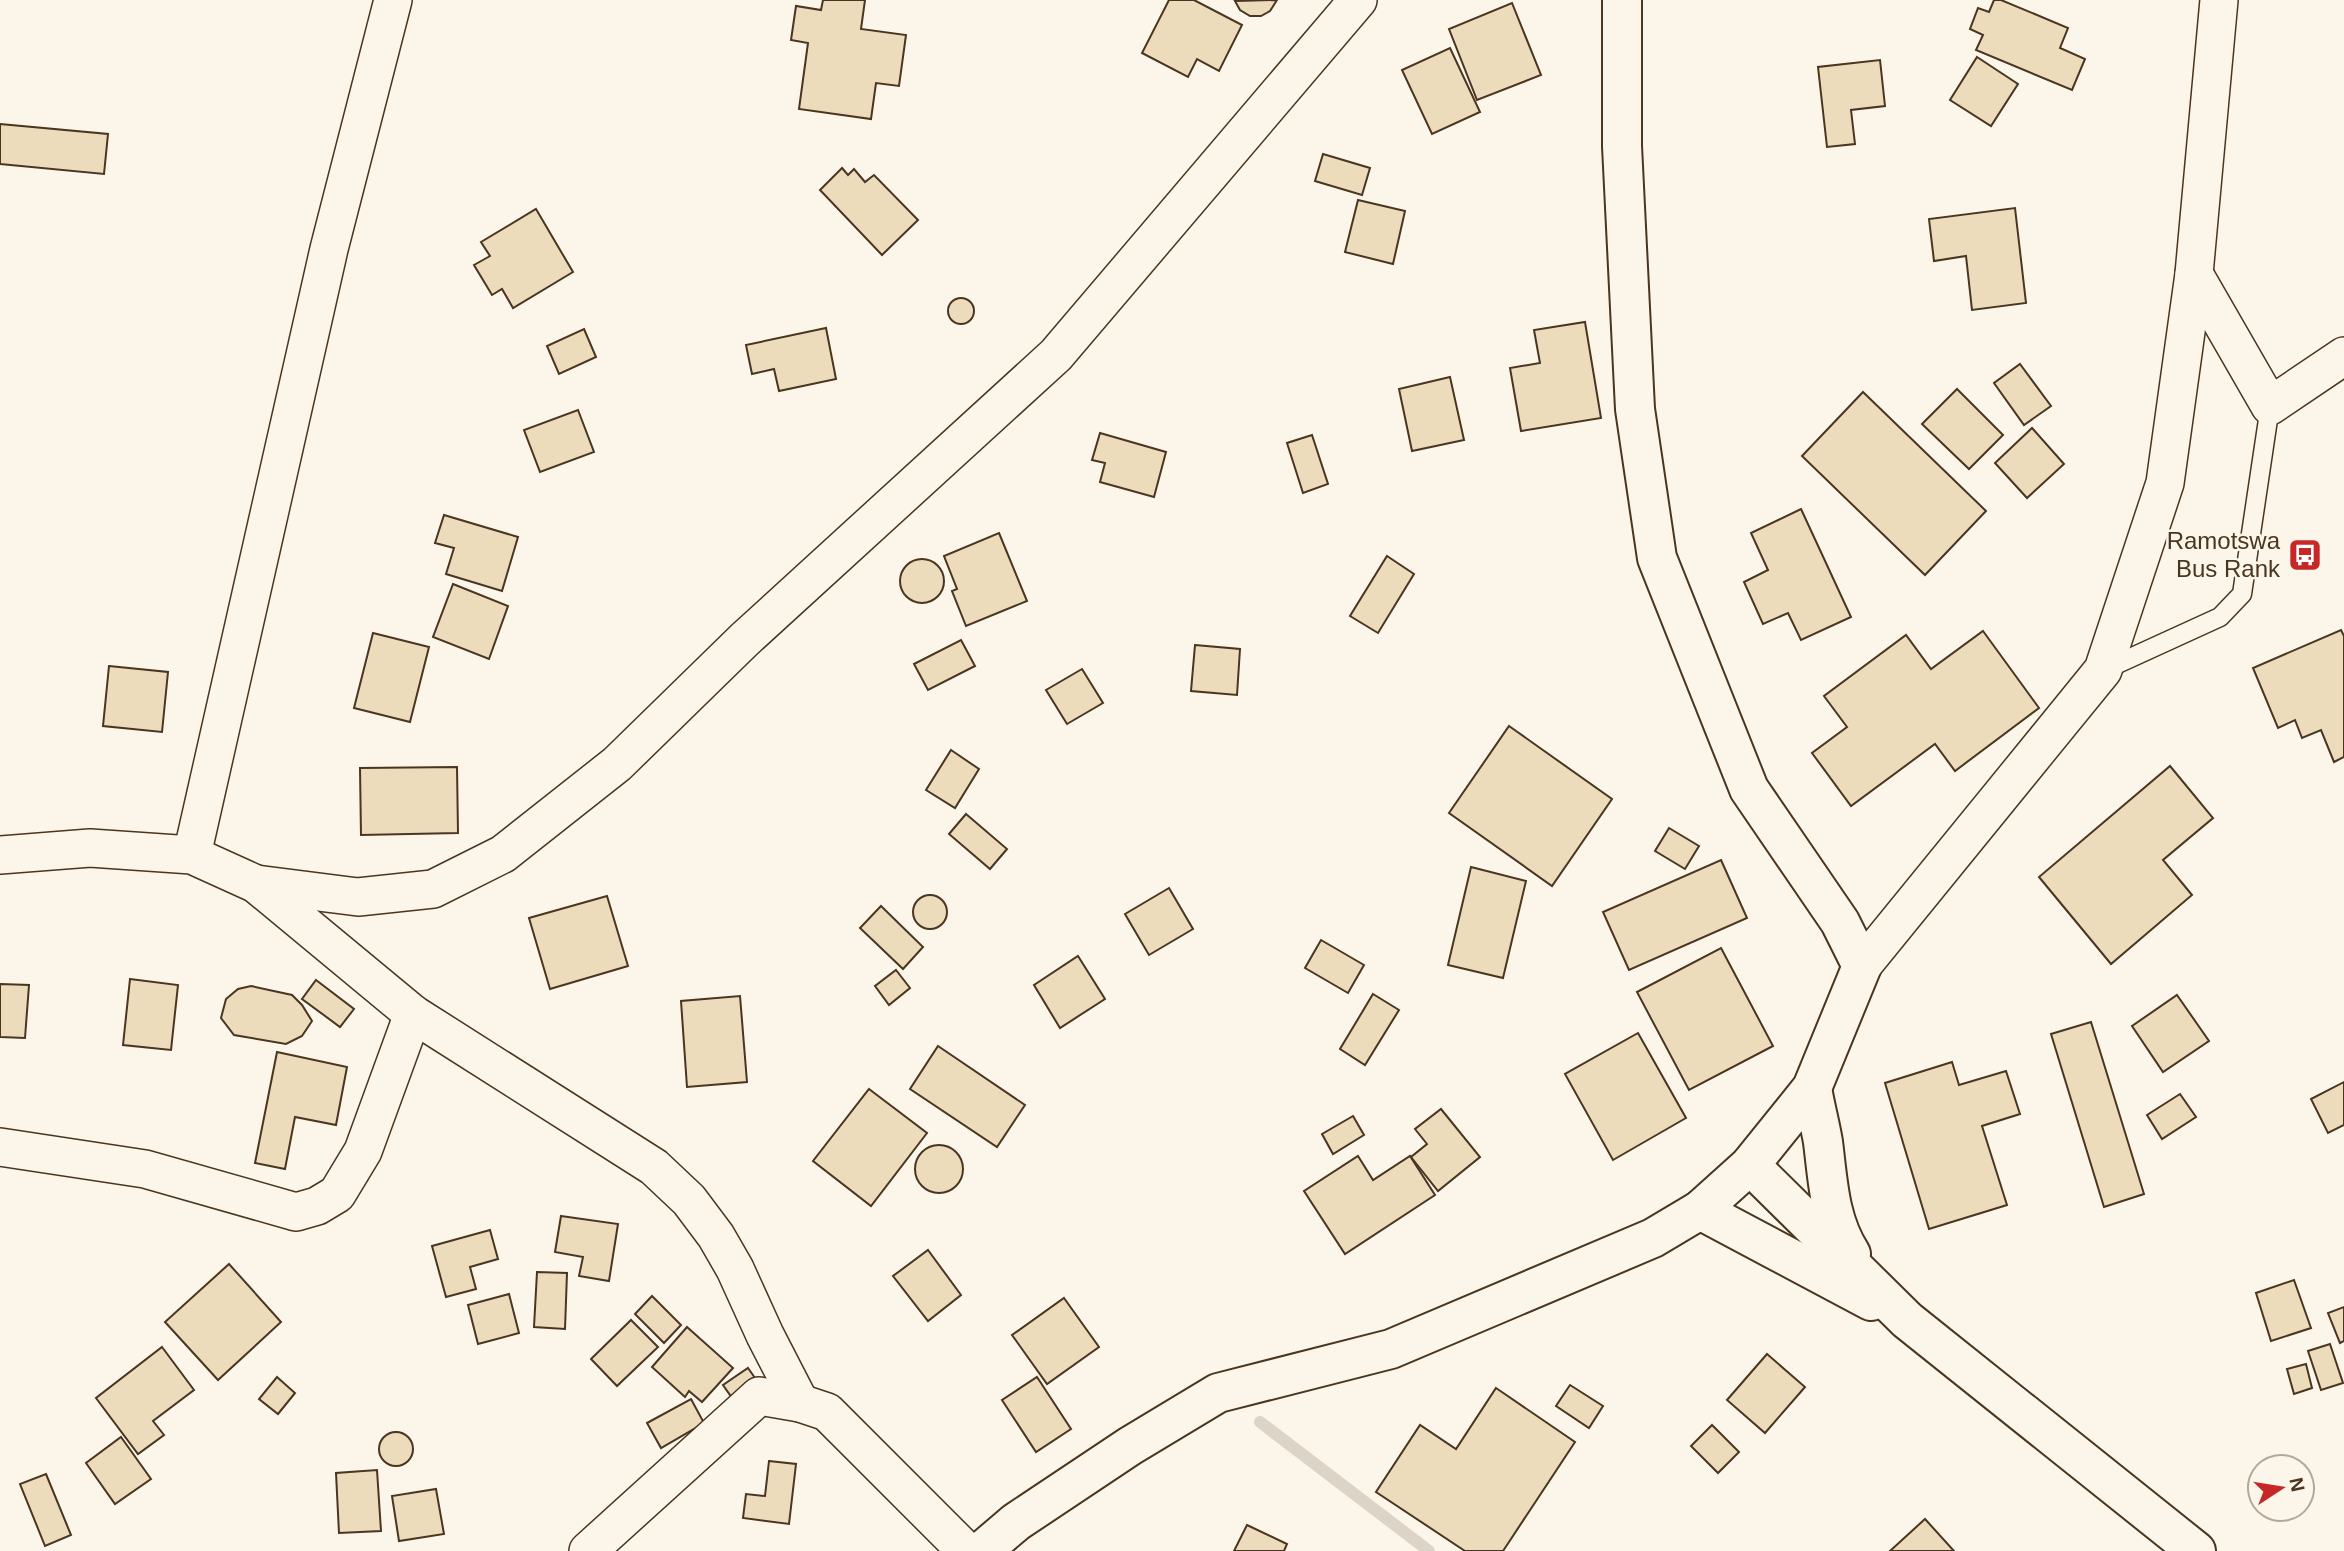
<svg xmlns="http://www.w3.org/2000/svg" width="2344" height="1551" font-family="Helvetica,sans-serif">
<rect width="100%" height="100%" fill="#fbf6e9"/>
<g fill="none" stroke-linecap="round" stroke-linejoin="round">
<!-- stream -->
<polyline stroke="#dcd4c6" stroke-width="12" points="1260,1422 1429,1551"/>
</g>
<!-- building -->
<g fill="#ecdcbc" stroke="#4a3520" stroke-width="2">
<polygon points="823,0 865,0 861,29 906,35 899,86 876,83 871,119 799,109 808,43 791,40 796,6 821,10"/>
<polygon points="1169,0 1194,0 1242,25 1219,71 1197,59 1188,77 1142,53"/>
<polygon points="1277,0 1270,11 1261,16 1250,16 1240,10 1235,1"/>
<polygon points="1994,0 2001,0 2068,28 2060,48 2085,59 2072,90 1976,50 1983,35 1970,29 1978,8 1989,12"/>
<polygon points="1512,3 1541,75 1477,100 1449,29"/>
<polygon points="1450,48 1480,112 1432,134 1402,70"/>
<polygon points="1977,57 2018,84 1991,126 1950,100"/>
<polygon points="1880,60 1885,106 1851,110 1855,144 1827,147 1818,67"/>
<polygon points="0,124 108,134 104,174 0,164"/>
<polygon points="1323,154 1370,168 1362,195 1315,181"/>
<polygon points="842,168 848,175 854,169 865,182 874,175 918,220 882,255 820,190"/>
<polygon points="1358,200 1405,211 1393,264 1345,252"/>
<polygon points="2015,208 2026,303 1972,310 1966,256 1934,261 1929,219"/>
<polygon points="536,209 573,272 513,308 502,289 492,295 474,265 490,256 481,242"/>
<circle cx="961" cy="311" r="13"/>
<polygon points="1585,322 1601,418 1521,431 1510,368 1540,363 1534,330"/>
<polygon points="826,328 836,379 779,391 774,369 752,374 746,345"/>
<polygon points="584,329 596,357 559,374 547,346"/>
<polygon points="2020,364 2051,406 2024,425 1994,383"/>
<polygon points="1450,377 1464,440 1412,451 1399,389"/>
<polygon points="1957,389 2003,435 1969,469 1922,424"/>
<polygon points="1863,392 1986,511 1925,575 1802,456"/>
<polygon points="578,410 594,452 540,472 524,430"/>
<polygon points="2032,428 2064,464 2027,498 1995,463"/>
<polygon points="1100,433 1166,452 1154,497 1100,482 1105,463 1092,460"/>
<polygon points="1312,435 1328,484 1303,493 1287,443"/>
<polygon points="1801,509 1851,617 1801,640 1788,613 1763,624 1744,582 1768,570 1751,533"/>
<polygon points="444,515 518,537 502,591 446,574 454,548 435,543"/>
<polygon points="999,533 1027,601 966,626 952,591 957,589 944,556"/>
<polygon points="1387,556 1414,574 1378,633 1350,616"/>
<circle cx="922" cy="581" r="22"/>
<polygon points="453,584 508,606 489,659 433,637"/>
<polygon points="2341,630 2344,636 2344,757 2334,762 2321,730 2302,738 2295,720 2278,728 2253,668"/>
<polygon points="1983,631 2039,708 1955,771 1935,744 1851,806 1812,753 1847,727 1824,696 1906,635 1931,669"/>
<polygon points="373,633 429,647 410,722 354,708"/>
<polygon points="961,640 975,666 928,690 914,664"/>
<polygon points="1195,645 1240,649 1237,695 1191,691"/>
<polygon points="109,666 168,672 162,732 103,726"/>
<polygon points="1082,669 1103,703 1067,724 1046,690"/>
<polygon points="1509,726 1612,799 1552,886 1449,813"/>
<polygon points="951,750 979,769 955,808 926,790"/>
<polygon points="2170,766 2213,818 2163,860 2192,895 2111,964 2039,877"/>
<polygon points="457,767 458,833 361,835 360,768"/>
<polygon points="966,814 1007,849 990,869 949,834"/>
<polygon points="1669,828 1699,846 1685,869 1655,851"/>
<polygon points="1721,860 1747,918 1629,970 1603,912"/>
<polygon points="1471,867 1526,881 1503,978 1448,965"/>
<polygon points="1169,888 1193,929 1149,955 1125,914"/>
<circle cx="930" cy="912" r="17"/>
<polygon points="607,896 628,966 550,989 529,918"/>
<polygon points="881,906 923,947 903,969 860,928"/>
<polygon points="1321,940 1364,965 1348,993 1305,968"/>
<polygon points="1721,948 1773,1046 1689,1090 1637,992"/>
<polygon points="1078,956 1105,999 1060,1028 1034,985"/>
<polygon points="896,970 910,988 889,1005 875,986"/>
<polygon points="130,979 178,985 171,1050 123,1045"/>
<polygon points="316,980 354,1009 340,1027 302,999"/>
<polygon points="0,984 29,985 25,1038 0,1037"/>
<polygon points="251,986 292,995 302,1005 312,1021 302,1036 286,1044 234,1035 221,1018 226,999 238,989"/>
<polygon points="1373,994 1399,1010 1365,1065 1340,1049"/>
<polygon points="2177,995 2209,1041 2163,1072 2132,1026"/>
<polygon points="740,996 747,1082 687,1087 681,1001"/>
<polygon points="2091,1022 2144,1194 2104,1207 2051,1034"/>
<polygon points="1638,1033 1686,1118 1613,1160 1565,1074"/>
<polygon points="938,1046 1025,1105 997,1147 910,1089"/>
<polygon points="277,1052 347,1067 336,1125 295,1117 285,1169 255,1163"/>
<polygon points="1952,1062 1959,1085 2006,1071 2020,1114 1982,1126 2007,1205 1929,1229 1885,1083"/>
<polygon points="2344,1082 2344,1125 2328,1133 2311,1099"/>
<polygon points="869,1089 927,1133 871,1206 813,1161"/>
<polygon points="2180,1094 2196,1117 2162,1139 2147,1115"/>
<polygon points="1441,1109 1480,1157 1438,1191 1411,1157 1427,1144 1415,1129"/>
<polygon points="1353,1116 1364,1135 1333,1154 1322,1134"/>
<circle cx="939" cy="1169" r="24"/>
<polygon points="1358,1156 1373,1180 1410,1156 1435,1195 1345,1254 1304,1191"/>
<polygon points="561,1216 618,1224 609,1281 579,1276 583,1257 555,1252"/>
<polygon points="490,1230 498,1259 470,1267 476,1289 446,1297 432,1246"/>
<polygon points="928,1250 961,1295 928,1321 893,1276"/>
<polygon points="229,1264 281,1322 218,1380 165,1322"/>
<polygon points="537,1272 567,1273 565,1329 534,1327"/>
<polygon points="2294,1280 2311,1328 2271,1341 2256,1293"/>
<polygon points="509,1294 519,1333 478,1344 468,1305"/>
<polygon points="652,1296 681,1325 664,1343 635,1314"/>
<polygon points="1064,1298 1099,1347 1047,1384 1012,1335"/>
<polygon points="2344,1307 2344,1341 2340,1343 2328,1313"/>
<polygon points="631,1320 658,1347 617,1386 591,1359"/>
<polygon points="687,1327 733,1368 702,1402 689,1391 685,1397 652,1367"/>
<polygon points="2330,1344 2343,1383 2321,1390 2308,1351"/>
<polygon points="162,1347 194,1390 153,1421 164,1435 138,1454 96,1398"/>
<polygon points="1767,1354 1805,1387 1765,1433 1727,1400"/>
<polygon points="2306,1364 2312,1388 2294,1394 2287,1369"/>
<polygon points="748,1368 762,1388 737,1405 723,1385"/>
<polygon points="277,1377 295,1393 278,1414 259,1399"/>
<polygon points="1037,1377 1071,1429 1036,1452 1002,1400"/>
<polygon points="1570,1385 1603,1406 1589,1428 1556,1406"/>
<polygon points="1496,1388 1575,1442 1503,1551 1465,1551 1376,1492 1420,1425 1456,1449"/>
<polygon points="691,1399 704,1423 661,1448 647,1423"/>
<polygon points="1712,1425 1739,1452 1718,1473 1691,1446"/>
<circle cx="396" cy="1449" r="17"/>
<polygon points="121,1437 151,1479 115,1504 86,1463"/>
<polygon points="769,1461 796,1464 789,1524 743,1518 746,1494 765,1496"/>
<polygon points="377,1470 381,1531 339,1533 336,1473"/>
<polygon points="46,1474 71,1535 45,1546 20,1484"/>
<polygon points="436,1489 444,1534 399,1541 392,1496"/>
<polygon points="1925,1519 1954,1551 1890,1551"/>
<polygon points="1247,1525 1287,1544 1284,1551 1234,1551"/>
</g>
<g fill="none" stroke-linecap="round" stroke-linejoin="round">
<defs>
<polyline id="lane" points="2104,670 2220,617 2242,594 2270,406"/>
<g id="street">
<polyline points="2194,274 2270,406 2344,356"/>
<polyline points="0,855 90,848 192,855 256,884 413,1014 654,1167 689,1200 716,1236 735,1269 765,1335 800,1403"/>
<polyline points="192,855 329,249 393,0"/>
<polyline points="256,884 358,897 433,889 503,854 617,764 744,640 1056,355 1358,0"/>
<polyline points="1862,966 2103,670 2165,483 2194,274 2219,0"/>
<polyline points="0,1147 145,1169 296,1212 317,1206 337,1194 363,1151 413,1014"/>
<polyline points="588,1551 759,1396 800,1403 827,1412 966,1551"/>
</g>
<g id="secondary">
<path d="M1812,1088C1815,1106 1820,1124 1823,1142C1828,1181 1829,1220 1851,1254"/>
<polyline points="1750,1165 1907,1320 2196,1551"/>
<polyline points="1700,1210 1871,1301"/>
<polyline points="982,1551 1016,1522 1130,1446 1218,1393 1391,1349 1653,1238 1700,1210 1750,1165 1812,1088 1862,966 1840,922 1749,789 1657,558 1635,409 1622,146 1622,0"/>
</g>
</defs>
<!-- lane casing -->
<use href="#lane" stroke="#4a3520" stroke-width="21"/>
<!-- street casing -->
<use href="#street" stroke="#4a3520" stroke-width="40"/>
<!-- secondary casing -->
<use href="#secondary" stroke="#4a3520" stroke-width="42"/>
<!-- lane -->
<use href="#lane" stroke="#fbf6e9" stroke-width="18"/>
<!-- street -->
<use href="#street" stroke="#fbf6e9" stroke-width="37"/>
<!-- secondary -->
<use href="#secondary" stroke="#fbf6e9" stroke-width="38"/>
</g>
<!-- icons -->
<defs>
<symbol id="bus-square" viewBox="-11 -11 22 22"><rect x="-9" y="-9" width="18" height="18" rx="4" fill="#c62828" stroke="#fbf6e9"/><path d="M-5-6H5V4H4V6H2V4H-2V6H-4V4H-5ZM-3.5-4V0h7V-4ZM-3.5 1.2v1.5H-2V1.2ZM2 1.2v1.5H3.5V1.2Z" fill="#fff"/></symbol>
</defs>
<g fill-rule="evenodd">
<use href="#bus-square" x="2286" y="536" width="38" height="38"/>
</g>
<g text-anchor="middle" stroke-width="5" stroke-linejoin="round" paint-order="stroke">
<!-- poi labels -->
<g font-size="24" fill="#4a3520" stroke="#fbf6e9" text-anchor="end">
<text x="2280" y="549">Ramotswa<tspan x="2280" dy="28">Bus Rank</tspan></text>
</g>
</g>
<!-- north arrow -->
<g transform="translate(2281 1488) rotate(78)"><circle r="33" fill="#fbf6e9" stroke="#b4a999" stroke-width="2"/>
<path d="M0-5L12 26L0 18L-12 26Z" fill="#c62828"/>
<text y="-10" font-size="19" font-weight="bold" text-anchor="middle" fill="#4a3520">N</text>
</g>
</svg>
